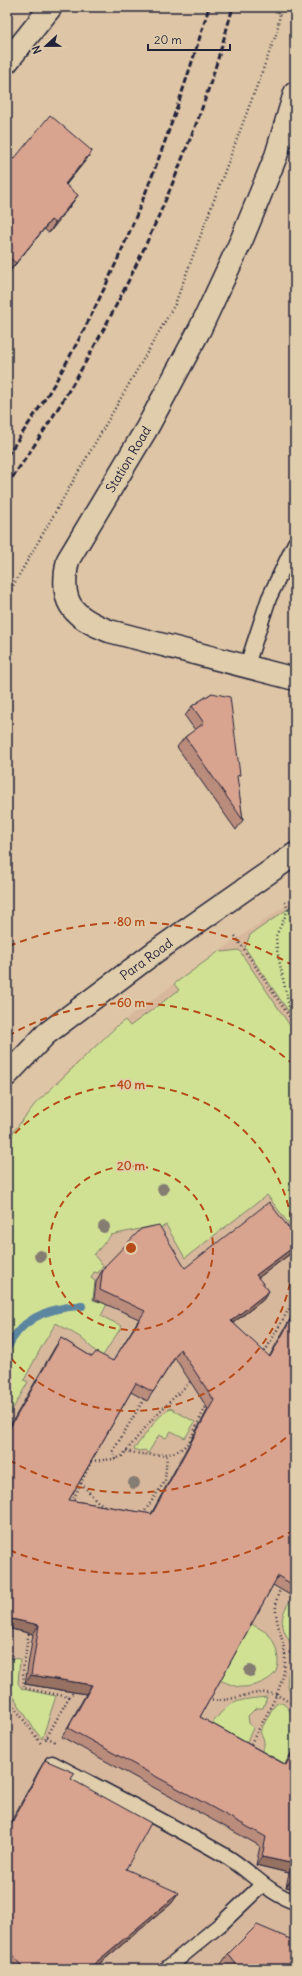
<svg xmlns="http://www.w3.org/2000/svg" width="302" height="1976" font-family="Delius,sans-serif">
<rect width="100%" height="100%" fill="#dec5a5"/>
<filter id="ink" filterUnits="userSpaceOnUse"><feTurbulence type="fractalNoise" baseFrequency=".025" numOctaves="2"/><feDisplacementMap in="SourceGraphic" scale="8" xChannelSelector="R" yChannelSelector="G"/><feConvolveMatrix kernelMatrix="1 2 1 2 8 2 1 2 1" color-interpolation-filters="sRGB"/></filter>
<g filter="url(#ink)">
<!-- built -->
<polygon fill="#d8b89c" points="295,899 295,1969 7,1969 7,1139 35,1104 64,1074 117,1026 205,961"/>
<!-- green -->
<g fill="#d1e194" stroke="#7a8268">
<polygon points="295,904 295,1021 245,948 250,935"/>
<polygon points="221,950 222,952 239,950 295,1033 295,1232 267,1195 185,1258 166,1225 157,1230 154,1226 111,1235 94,1255 103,1266 98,1273 94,1272 91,1278 95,1281 93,1300 107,1304 101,1316 122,1326 102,1357 80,1337 56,1323 42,1346 24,1380 28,1382 7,1419 7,1140 35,1104 117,1026 125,1020 130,1026 179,990 174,984"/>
<polygon points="170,1408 195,1422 185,1438 171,1431 166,1438 159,1435 148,1453 145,1450 139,1451 134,1449 158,1418"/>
<path d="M290,1601L295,1604V1647H293C282,1629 277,1620 290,1601Z"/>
<path d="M250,1623C256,1627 264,1630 269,1635C276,1643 281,1661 276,1671C271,1681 253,1687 243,1687C236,1688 226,1682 219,1680Z"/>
<polygon points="7,1658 20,1659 18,1683 22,1689 56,1696 42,1739 34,1729 7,1686"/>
<path d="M295,1660V1699C284,1690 286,1670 295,1660Z"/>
<path d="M267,1697L263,1708H256L248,1716L249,1723L253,1728L244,1748L207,1731C227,1702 232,1700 267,1697Z"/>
<path d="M278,1702C295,1705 299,1735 294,1748C291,1756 286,1763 282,1770L260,1753C266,1746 265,1740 260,1732L272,1709Z"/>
</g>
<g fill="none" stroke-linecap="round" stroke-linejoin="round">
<!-- stream -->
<path stroke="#5b869f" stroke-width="8" d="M7,1349C21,1317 50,1307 82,1306"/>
<defs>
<g id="service">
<polyline points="247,665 269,598 295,543"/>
<path d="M52,1763C109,1793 168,1823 224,1855C249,1869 267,1893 295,1902"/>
<polyline points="166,1969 222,1923 262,1885"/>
</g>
<g id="minor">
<polyline points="7,62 51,7"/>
<path d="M295,93L276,156L242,239L200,329L147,428L68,560C59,601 70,616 109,631L295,679"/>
</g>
<polyline id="primary" points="7,1075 46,1034 155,952 295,854"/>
</defs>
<!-- service casing -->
<use href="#service" stroke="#22223b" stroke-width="17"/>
<!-- minor casing -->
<use href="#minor" stroke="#22223b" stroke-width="25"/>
<!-- primary casing -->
<use href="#primary" stroke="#22223b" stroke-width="25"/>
<!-- path -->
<g stroke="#22223b" stroke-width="2.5" stroke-dasharray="1 3" stroke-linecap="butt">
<polyline points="7,596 175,304 277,32 281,7"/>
<polyline points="285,902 288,910 276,936 277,950 292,1021"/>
<polyline points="235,936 295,1025"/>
<polyline points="263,1355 295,1298"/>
<polyline points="144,1399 113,1451 115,1459 122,1456 154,1417 192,1380"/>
<path d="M126,1451C141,1455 174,1459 186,1445C193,1438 200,1415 208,1404"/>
<polyline points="91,1461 115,1459"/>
<polyline points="81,1483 97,1501 108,1508"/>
<polyline points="72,1502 91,1462"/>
<polyline points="143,1514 165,1481 167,1453"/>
<polyline points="29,1630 23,1671 24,1688 69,1697 44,1742"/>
<polyline points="285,1654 295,1651"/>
<polyline points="7,1697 42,1745"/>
<polyline points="69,1697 75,1690"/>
<path d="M208,1700C231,1704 254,1687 276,1695C282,1697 289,1702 295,1706"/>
<polyline points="47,1737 55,1742"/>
<path d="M249,1747C262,1722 284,1689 285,1662C286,1636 268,1616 280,1590"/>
</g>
<!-- service -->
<use href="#service" stroke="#e0cdab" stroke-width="14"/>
<!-- minor -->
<use href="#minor" stroke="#e0cdab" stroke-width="22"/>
<!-- primary -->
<use href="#primary" stroke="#e0cdab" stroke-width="22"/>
<!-- rail -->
<g stroke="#22223b" stroke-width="3" stroke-dasharray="6 3" stroke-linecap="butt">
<path d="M7,456C25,429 44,402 60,374C125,259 171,134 209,7"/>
<path d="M7,485C77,387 133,281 178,170C185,150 194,131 201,111C213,77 223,42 233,7"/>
</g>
</g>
<!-- trees -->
<g fill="#857b72">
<circle cx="163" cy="1189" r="6"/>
<circle cx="104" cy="1227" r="6"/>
<circle cx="40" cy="1256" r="6"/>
<circle cx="134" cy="1483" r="6"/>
<circle cx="250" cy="1671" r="6"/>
</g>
<!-- wall -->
<g fill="#ba8c7b" stroke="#22223b" fill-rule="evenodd">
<polygon points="92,151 86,160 66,185 71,205 49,233 44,229 9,272 7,271 7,159 14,159"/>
<polygon points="212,693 237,779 243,820 236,830 177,747 185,737 195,730 185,716 192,706"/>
<path d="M294,1251L258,1278L269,1291L263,1300L233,1323L269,1357L295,1310V1598L273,1585L200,1717L285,1764L295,1747V1889L286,1887L289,1873L256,1865L260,1846L62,1737L86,1694L25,1684L33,1634L7,1628V1431L55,1347L61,1338L92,1357L113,1361L139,1319L94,1299L96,1282L100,1274L106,1265L185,1268ZM175,1358L208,1409L151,1514L69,1500L131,1392L147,1401Z"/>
<polygon points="45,1760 71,1779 126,1869 172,1903 93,1969 10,1969 7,1966 7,1826 8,1827 39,1770"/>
<polygon points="228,1954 295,1969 226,1969 221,1964"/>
</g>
<!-- shaded-wall -->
<g fill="#977264" stroke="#22223b">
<polygon points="92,151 86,160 58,194 65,184"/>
<polygon points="78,195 71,205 49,233 55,223"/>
<polygon points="51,220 44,229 9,272 16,263"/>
<polygon points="295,1246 295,1249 294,1251 250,1284 256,1275"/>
<polygon points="269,1291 263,1300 225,1329 231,1321"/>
<polygon points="7,1618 39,1625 33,1634 7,1628"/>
<polygon points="31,1675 92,1685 86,1694 25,1684"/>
<polygon points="262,1857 295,1864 295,1865 289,1873 256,1865"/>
<polygon points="292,1878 295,1879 295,1889 286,1887"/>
<polygon points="179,1893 172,1903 93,1969 88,1969"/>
</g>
<!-- building -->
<g fill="#d8a38f" stroke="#22223b" fill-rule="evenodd">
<polygon points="50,115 92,151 65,184 78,195 55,223 51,220 16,263 7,256 7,159 9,156 14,159"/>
<polygon points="212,693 230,697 240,775 237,776 243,820 185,737 204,723 192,706"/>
<path d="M269,1202L295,1236V1246L256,1275L269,1291L231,1321L270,1357L295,1312V1586L278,1576L200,1717L286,1765L295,1749V1864L262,1857L266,1837L68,1728L92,1685L31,1675L39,1625L7,1618V1433L61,1338L92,1357L96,1352L113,1361L145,1311L100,1290L102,1273L106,1265L141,1229L159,1225L185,1268ZM180,1349L214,1400L152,1514L69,1500L136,1383L153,1392Z"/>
<polygon points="45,1760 75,1773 71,1779 151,1823 126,1869 179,1893 88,1969 24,1969 7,1948 7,1826 9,1828"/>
<polygon points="295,1866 295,1879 292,1878"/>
<polygon points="257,1925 295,1941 295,1969 240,1969 228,1954"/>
</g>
</g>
<!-- distance rings -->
<g fill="none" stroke="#b64b18" stroke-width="2" stroke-dasharray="7 5">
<circle cx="131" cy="1248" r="82"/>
<path d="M7 1142A163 163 0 1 1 7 1354"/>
<path d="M295 1430A245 245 0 0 1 9 1460M8 1036A245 245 0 0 1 295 1066"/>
<path d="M294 1530A326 326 0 0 1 9 1550M9 946A326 326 0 0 1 294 966"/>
</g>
<g text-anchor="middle" stroke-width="3.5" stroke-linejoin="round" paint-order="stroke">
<!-- street labels -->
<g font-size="13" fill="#22223b" stroke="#e0cdab">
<text transform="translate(128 459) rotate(-59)" y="5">Station Road</text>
<text transform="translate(146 959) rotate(-36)" y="5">Para Road</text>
</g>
</g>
<circle cx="131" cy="1248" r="6" fill="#b64b18" stroke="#e0cdab" stroke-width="2"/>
<g font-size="12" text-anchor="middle" font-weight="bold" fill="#b64b18" stroke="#e0cdab" stroke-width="3.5" stroke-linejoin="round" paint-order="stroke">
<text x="131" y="926">80 m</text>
<text x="131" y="1007">60 m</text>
<text x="131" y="1089">40 m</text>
<text x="131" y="1170">20 m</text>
</g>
<!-- margin -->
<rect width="302" height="1976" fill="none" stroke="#e0cdab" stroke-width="24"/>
<rect x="12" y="12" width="278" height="1952" fill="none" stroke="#22223b" stroke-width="1.5" filter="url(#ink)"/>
<!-- north arrow -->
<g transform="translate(46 46) rotate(248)" stroke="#e0cdab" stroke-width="3" paint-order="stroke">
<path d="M0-3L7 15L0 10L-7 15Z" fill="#22223b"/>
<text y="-6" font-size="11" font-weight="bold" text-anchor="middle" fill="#22223b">N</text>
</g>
<!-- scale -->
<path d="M148 44v6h82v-6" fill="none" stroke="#22223b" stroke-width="2"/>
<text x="154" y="44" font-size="12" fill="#22223b" stroke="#e0cdab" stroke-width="3" paint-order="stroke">20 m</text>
</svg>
